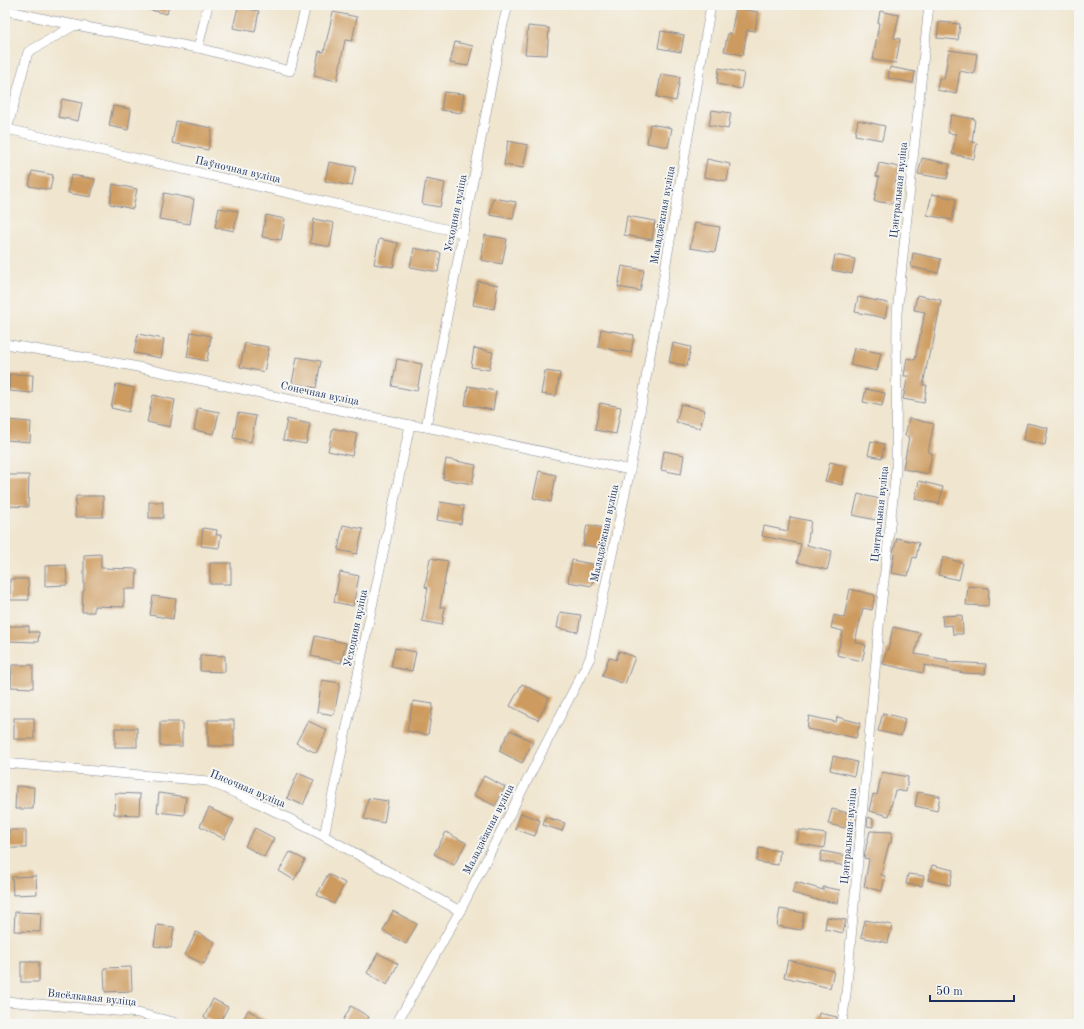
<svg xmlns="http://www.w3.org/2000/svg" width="1084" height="1029" font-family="'Old Standard TT',serif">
<rect width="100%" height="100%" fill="#f6f6f2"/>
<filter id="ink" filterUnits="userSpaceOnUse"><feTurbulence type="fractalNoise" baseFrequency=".025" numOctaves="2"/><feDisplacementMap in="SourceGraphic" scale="8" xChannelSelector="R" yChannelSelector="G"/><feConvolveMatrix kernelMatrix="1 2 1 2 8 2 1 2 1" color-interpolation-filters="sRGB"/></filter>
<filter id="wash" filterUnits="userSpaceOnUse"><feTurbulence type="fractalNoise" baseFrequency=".012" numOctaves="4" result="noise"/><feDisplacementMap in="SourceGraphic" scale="16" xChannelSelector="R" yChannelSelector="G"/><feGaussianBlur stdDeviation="0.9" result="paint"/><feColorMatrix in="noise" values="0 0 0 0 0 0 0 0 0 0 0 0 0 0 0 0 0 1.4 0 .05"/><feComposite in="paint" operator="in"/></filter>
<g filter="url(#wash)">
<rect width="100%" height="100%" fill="#f0e5ce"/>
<g id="blocks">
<!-- building -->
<g fill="#cd9b5e">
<polygon points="143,5 169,5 167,14 142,8"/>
<polygon points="238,7 259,11 255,32 233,28"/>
<polygon points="736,8 758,12 755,31 747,30 743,55 724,51 728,33 731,34"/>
<polygon points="880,11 899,15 894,38 900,39 896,63 873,60 879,23 878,23"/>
<polygon points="333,12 357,17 352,41 345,40 337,81 314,76 319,51 324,52"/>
<polygon points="939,22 960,24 958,40 937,38"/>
<polygon points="528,26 549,28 547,55 525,54"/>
<polygon points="661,31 684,35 681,52 658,48"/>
<polygon points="455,42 473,46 468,66 450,63"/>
<polygon points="949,50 977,54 974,74 960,71 956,94 937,90 939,78 944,79"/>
<polygon points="890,67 915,72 913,83 888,78"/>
<polygon points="719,68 744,73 741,89 717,84"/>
<polygon points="661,74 680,77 676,101 657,97"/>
<polygon points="444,92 464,94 461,113 441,110"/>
<polygon points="62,99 82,103 78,121 58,117"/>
<polygon points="113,106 131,109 128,130 109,126"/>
<polygon points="712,110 731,113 728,129 709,125"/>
<polygon points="951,115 975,119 972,142 977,143 974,159 952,154 956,134 948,133"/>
<polygon points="858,120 885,126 882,140 855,135"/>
<polygon points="176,121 212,128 208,150 172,143"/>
<polygon points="650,124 672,128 668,147 647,143"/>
<polygon points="508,141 528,145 523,168 504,165"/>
<polygon points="922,158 950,164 947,179 918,174"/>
<polygon points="707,159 730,164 727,181 704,177"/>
<polygon points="329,162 356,167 352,186 325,181"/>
<polygon points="879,163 899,167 894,189 896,189 893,204 874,201 879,177 876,176"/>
<polygon points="32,171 53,175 50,190 29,186"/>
<polygon points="71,175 95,179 91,197 68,193"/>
<polygon points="426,179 445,183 440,207 422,204"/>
<polygon points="113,184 137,189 133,209 110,204"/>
<polygon points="164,193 194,199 190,224 159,219"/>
<polygon points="932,194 956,199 952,220 927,215"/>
<polygon points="493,198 516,202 513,219 490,215"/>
<polygon points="219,208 238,211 234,231 215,227"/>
<polygon points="266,215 285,219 281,240 262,237"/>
<polygon points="627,216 655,221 652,240 624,235"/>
<polygon points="314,219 334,223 330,247 310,243"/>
<polygon points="695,223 720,227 715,252 690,248"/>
<polygon points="485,235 507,239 502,264 481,260"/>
<polygon points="379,239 398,243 393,267 374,264"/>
<polygon points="414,248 441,253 438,272 410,267"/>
<polygon points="913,253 941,259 938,273 911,267"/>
<polygon points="835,255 855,259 852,274 832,270"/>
<polygon points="622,266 644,270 640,291 618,287"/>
<polygon points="478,281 498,285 494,309 473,305"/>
<polygon points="917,295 941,300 932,350 930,350 923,385 927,385 924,403 903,399 908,376 904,376 907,358 915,360 925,312 914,310"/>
<polygon points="858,297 888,303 885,318 855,312"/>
<polygon points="601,329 634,335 631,353 598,347"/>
<polygon points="191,332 211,336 207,361 187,357"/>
<polygon points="138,334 164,339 161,358 134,353"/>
<polygon points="245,343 269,347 264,372 240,367"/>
<polygon points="673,343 691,347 687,366 669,362"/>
<polygon points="474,348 493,352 489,370 471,367"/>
<polygon points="854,348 881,353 877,371 850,365"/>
<polygon points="297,357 321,361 316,388 292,383"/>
<polygon points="397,359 422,364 417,391 392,386"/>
<polygon points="545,371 560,373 556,396 541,394"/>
<polygon points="10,374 33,375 32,393 9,391"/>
<polygon points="116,384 134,388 129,412 111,408"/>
<polygon points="468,386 496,391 493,410 465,405"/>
<polygon points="866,389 885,393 882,406 863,402"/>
<polygon points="153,395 175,400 170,427 147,422"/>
<polygon points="600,403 621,407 616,434 595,430"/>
<polygon points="681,404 705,410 700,428 676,422"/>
<polygon points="198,408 219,412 214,434 194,430"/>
<polygon points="238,413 256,416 251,442 233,438"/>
<polygon points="909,418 934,424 928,452 932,453 928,474 903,469 909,437 905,436"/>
<polygon points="287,419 310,424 306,444 283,440"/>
<polygon points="7,420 31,422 30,442 6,440"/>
<polygon points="1027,423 1048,428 1045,445 1023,440"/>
<polygon points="333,428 357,434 352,456 328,451"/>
<polygon points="871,441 884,444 882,458 868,455"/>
<polygon points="664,451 684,455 681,474 661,470"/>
<polygon points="446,459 476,465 472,484 443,479"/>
<polygon points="830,462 846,466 842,485 825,481"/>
<polygon points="539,471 556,475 551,502 533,498"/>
<polygon points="8,475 29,475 28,507 8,506"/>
<polygon points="919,481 943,487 939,504 915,499"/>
<polygon points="858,494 880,499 876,520 853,515"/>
<polygon points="76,496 103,496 103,517 75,517"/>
<rect x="149" y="502" width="14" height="16"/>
<polygon points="440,502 464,506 461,524 437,520"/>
<polygon points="790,517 811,521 807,545 832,551 827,570 797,562 801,544 762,536 764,526 788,531"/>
<polygon points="343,525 363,529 357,554 338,550"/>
<polygon points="587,525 605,528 602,548 583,545"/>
<polygon points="203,528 217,530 216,535 221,535 219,548 201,546"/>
<polygon points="897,538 919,543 916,558 913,557 908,576 891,573 894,553 893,553"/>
<polygon points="101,554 101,568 137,569 136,589 124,589 124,607 94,606 94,612 82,612 83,591 84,591 84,555"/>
<polygon points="943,557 963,563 959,580 938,575"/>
<polygon points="430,558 448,561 440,607 445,607 442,625 422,621 428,588 425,587"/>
<polygon points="572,560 596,565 592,586 568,582"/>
<rect x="210" y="563" width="21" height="21"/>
<polygon points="66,565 67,585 45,586 45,566"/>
<polygon points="340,572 359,576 353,606 334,602"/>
<polygon points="10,579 28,579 29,600 10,600"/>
<polygon points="968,586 989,588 988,606 966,605"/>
<polygon points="850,589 875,595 872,610 863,608 855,642 866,645 862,661 837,655 843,631 831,628 834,615 844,618"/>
<polygon points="153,596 176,599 173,619 150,615"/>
<polygon points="560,612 581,615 578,632 557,628"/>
<polygon points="962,615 963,634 953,634 952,625 943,626 942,616"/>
<polygon points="8,626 29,626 29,632 39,632 38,642 7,641"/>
<polygon points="893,627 920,633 915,654 948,660 947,662 986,664 985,674 964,673 925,665 923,673 883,664 887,649 888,650"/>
<polygon points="315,636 346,643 341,663 311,656"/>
<polygon points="395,648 416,652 412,671 391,667"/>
<polygon points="619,651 635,657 625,684 602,676 609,657 616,660"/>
<polygon points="200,655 225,656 225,672 200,671"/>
<polygon points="12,665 33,665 33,688 11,687"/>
<polygon points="322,680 340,683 334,715 317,712"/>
<polygon points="522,684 549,698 538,720 510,706"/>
<polygon points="413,701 433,704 428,735 407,731"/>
<polygon points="883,713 905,719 901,736 878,731"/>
<polygon points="809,716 836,722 837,717 860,723 856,738 829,732 829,733 807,729"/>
<rect x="14" y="718" width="20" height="21"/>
<rect x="208" y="720" width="26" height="26"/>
<polygon points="308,721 327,730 316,753 296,743"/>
<rect x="160" y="722" width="22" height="24"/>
<rect x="115" y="728" width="22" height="19"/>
<polygon points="510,730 533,742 522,763 499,751"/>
<polygon points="833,756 857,762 854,776 830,770"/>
<polygon points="882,772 908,777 906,792 895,790 889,816 869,811 873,794 877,795"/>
<polygon points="298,773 314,780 303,805 287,798"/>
<polygon points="484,776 505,787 495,806 474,795"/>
<polygon points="16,786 34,787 33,809 15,809"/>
<polygon points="918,792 940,796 937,811 915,806"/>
<polygon points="115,793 140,794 139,815 114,814"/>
<polygon points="159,793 186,797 184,815 157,812"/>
<polygon points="368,798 388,801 384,823 364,819"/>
<polygon points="209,808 234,820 224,839 200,826"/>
<polygon points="832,809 856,815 855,826 850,825 849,829 828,824"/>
<polygon points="521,813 540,820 535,836 515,829"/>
<polygon points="545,817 565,823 562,831 543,825"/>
<polygon points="868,817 873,819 873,827 867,826"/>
<polygon points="255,828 274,838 264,857 245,846"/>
<polygon points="9,830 26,830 26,848 5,848 5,840 9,840"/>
<polygon points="799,830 826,834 824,848 797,843"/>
<polygon points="870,831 892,832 891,843 889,843 881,875 885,876 882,891 864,887 869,859 864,858 865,852"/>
<polygon points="446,832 466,843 454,865 434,854"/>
<polygon points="759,848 780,851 778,865 757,862"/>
<polygon points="822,851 847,856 845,866 820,861"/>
<polygon points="290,852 305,860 294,880 279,871"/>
<polygon points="932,865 953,870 950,885 928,880"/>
<polygon points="328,874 345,883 334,904 317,895"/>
<polygon points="908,874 924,876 922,886 906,884"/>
<polygon points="36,876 37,894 13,895 12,877"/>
<polygon points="796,882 823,890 823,887 840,890 837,903 814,899 792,893"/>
<polygon points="780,909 804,913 801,930 777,926"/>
<polygon points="393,911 417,924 406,944 383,931"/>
<polygon points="15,912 41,913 40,932 14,931"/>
<polygon points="827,917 846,920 843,933 825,929"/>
<polygon points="865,920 892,925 888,943 861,937"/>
<polygon points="157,925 174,927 171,948 154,946"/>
<polygon points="196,932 215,942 204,964 185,955"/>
<polygon points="378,953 398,964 387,985 367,973"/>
<polygon points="788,960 834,971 830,988 784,977"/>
<rect x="21" y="962" width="18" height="20"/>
<polygon points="131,967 132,991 105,992 104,968"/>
<polygon points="213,999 228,1007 219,1024 217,1024 204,1017"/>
<polygon points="351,1006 369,1017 365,1024 341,1024"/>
<polygon points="248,1010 273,1024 241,1024"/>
<polygon points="819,1013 837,1017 836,1024 817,1024"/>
</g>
</g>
</g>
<g filter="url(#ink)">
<use href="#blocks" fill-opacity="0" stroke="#868a96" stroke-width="1"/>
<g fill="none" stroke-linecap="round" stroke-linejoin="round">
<defs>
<g id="street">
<polyline points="5,10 54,21 198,48 290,71 306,5"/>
<polyline points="198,48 208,5"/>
<polyline points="7,129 463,233"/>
<polyline points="5,137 28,52 75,25"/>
<polyline points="5,344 128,365 410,425 426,427 630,470"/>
<polyline points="426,427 503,24 508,5"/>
<polyline points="5,763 208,781 254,801 324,836 460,911"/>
<polyline points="324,836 410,425"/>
<polyline points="5,1001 138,1013 173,1022 176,1024"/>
<polyline points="396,1024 460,911 590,658 630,470 711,5"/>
<polyline points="842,1024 846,994 879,626 896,470 897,313 929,5"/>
</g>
</defs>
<!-- street casing -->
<use href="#street" stroke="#868a96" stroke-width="10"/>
<!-- street -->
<use href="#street" stroke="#fff" stroke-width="9"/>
</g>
</g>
<g text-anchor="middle" stroke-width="4" stroke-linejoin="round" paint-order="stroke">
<!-- street labels -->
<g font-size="11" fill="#1b2f5e" stroke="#f6f6f2">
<text transform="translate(238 169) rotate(13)" y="4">Паўночная вуліца</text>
<text transform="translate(898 190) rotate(-84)" y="4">Цэнтральная вуліца</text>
<text transform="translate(455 213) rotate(-79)" y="4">Усходняя вуліца</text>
<text transform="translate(662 215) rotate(-80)" y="4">Маладзёжная вуліца</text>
<text transform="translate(320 393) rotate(12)" y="4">Сонечная вуліца</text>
<text transform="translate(879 514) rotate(-84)" y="4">Цэнтральная вуліца</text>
<text transform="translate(604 533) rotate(-78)" y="4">Маладзёжная вуліца</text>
<text transform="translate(355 628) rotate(-78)" y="4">Усходняя вуліца</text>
<text transform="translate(248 788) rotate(23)" y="4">Пясочная вуліца</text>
<text transform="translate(488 829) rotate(-63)" y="4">Маладзёжная вуліца</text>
<text transform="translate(848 836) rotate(-85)" y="4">Цэнтральная вуліца</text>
<text transform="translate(92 997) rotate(6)" y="4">Вясёлкавая вуліца</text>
</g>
</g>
<!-- margin -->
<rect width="1084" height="1029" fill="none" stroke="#f6f6f2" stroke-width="20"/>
<!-- scale -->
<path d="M930 995v6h84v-6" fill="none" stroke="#1b2f5e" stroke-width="2"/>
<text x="936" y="995" font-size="12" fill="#1b2f5e" stroke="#f6f6f2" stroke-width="3" paint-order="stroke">50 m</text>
</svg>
